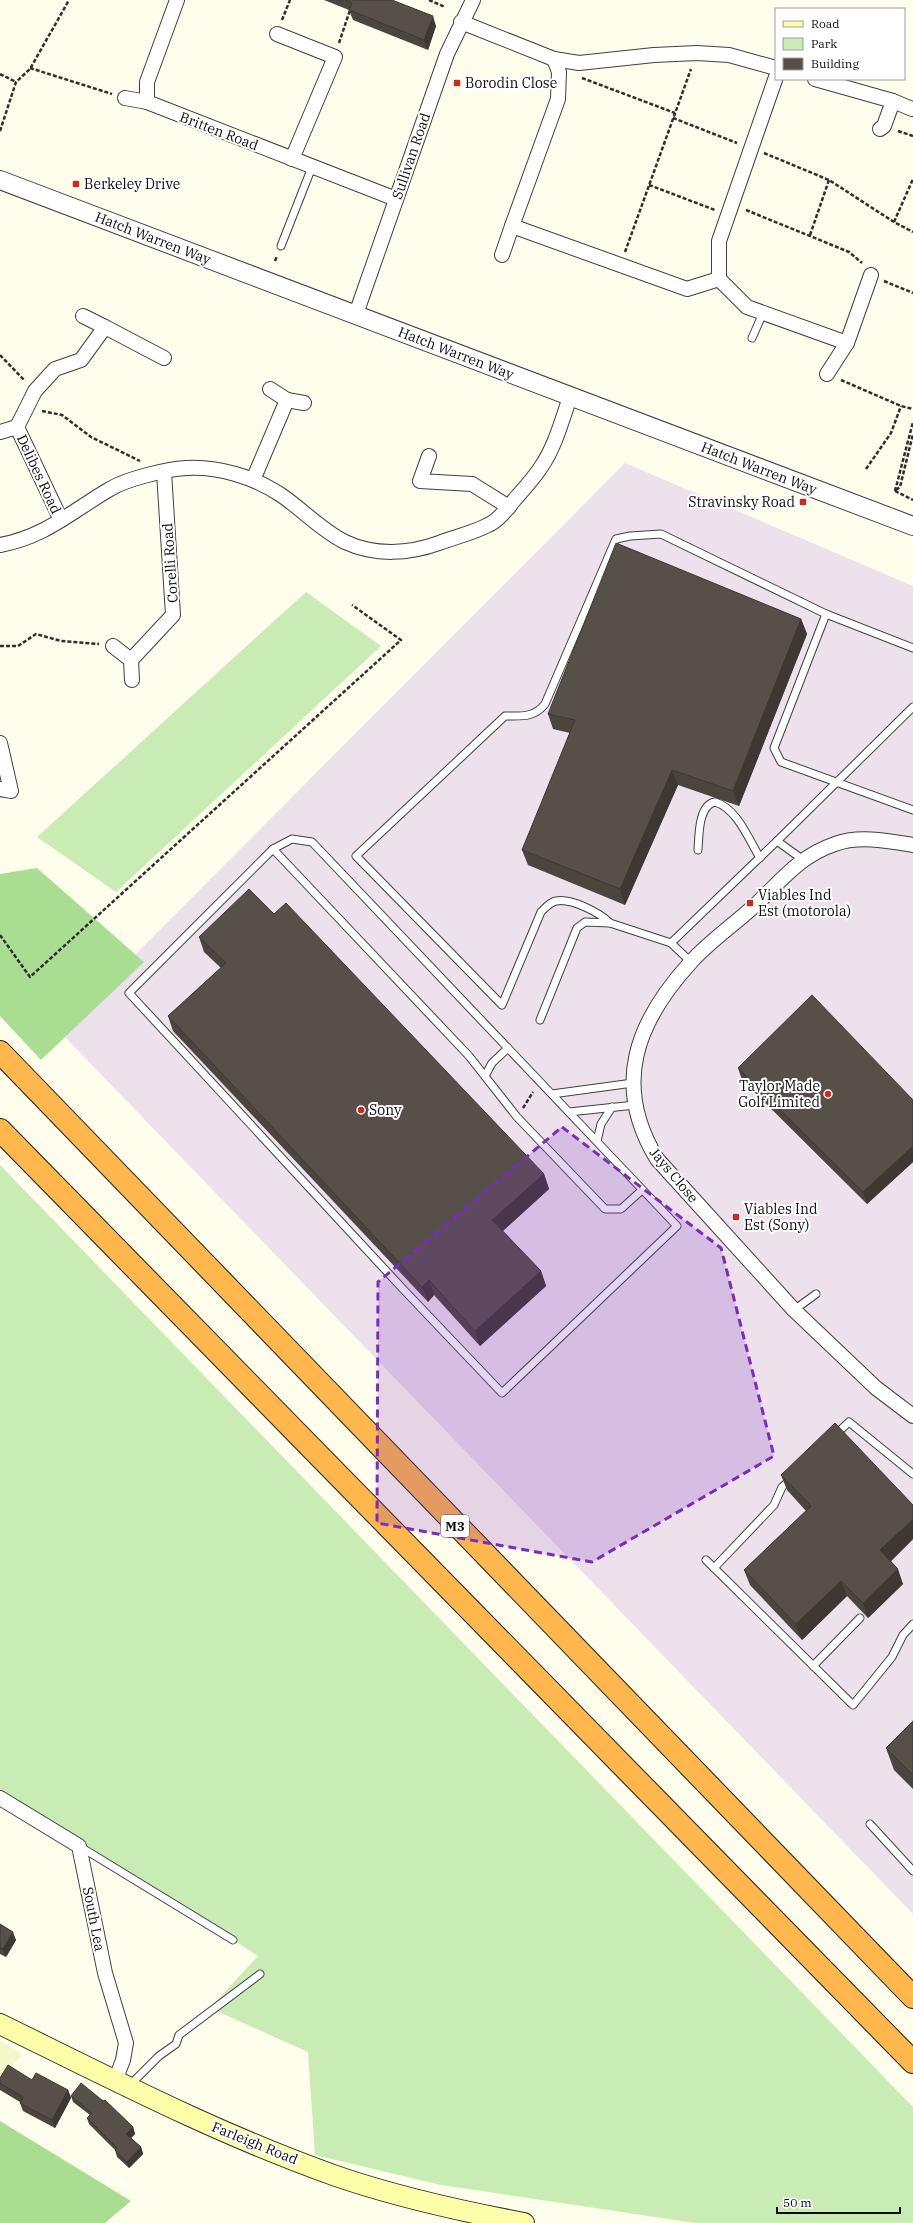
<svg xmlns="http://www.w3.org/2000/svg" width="913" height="2223" font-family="'IBM Plex Serif',serif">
<rect width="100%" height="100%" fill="#fffeed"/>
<!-- industrial -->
<polygon fill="#ede1ec" points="625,463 913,586 913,1914 59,1031"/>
<!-- farmland -->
<polygon fill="#f4f7cb" points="0,2041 22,2054 0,2081"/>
<!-- green -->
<g fill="#c9ecb4">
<polygon points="306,592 381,646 116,892 37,837"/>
<polygon points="0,1165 913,2107 913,2223 695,2223 441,2185 315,2155 308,2052 210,2008 258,1956 0,1789"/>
</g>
<!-- forest -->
<g fill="#a9de92">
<polygon points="37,868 144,962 41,1060 0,1016 0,874"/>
<polygon points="0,2121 131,2201 105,2223 0,2223"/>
</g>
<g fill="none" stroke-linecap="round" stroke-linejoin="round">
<defs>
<g id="service">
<polyline points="281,246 312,167"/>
<polyline points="752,338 763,313"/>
<polyline points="913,648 826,614 774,748 781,762 913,810"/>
<polygon points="292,839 312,842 677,1226 502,1393 402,1288 129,993 273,849"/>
<polyline points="777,841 913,707"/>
<polyline points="273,849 469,1056 517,1117 605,1209 621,1209 642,1190"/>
<path d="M698,850C699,837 698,805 715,802C737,808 749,840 760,858"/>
<path d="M610,923C600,913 572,898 556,901C550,902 546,907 541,912L502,1005L356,856L505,716C521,716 534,718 545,704L616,539L630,536L661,534L826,614"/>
<polyline points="691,962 671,943 777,841 802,859"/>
<polyline points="540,1020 577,928 585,922 610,923 671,943"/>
<polyline points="485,1076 492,1063 508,1048"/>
<polyline points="552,1094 633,1083"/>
<polyline points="569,1112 635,1105"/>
<polyline points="597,1141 601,1124 612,1107"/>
<polyline points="794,1310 816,1294"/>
<polyline points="835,1435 849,1422 913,1474"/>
<polyline points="706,1560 853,1705 892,1657 903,1635 913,1624"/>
<polyline points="714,1568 774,1505 782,1487 791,1479"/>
<polyline points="813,1666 860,1618"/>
<polyline points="870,1824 913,1871"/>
<polyline points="79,1846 233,1940"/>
<polyline points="130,2085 159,2056 176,2044 179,2035 260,1974"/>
</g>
<g id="minor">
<polyline points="177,0 147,82 147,102 396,199"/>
<polyline points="461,22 554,59 579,63 654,55 697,53 729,55 776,68"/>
<polyline points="277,34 335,57 292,159"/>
<polyline points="554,59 559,72 558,99 512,226 687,289 719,279"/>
<polyline points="776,77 719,241 719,279 747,307 847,343 871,275"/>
<polyline points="815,79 893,101 912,109"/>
<polyline points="125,98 147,102"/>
<polyline points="880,129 884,126 893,101"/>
<polyline points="502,255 512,226"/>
<polyline points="356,314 447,54 473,0"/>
<polyline points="83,316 105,327"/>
<polyline points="827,374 847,343"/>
<polyline points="270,389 287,400"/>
<polyline points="0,432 17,427"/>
<polyline points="429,456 420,481 472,484 509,507"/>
<polyline points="253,480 287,400 304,403"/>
<polyline points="61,520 17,427 35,391 55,369 81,360 105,327 164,358"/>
<path d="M0,545C45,537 72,511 110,489C126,479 167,469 186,468C218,466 254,477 281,495C303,510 321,530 345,542C375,556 409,554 439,543C455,537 473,533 488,525C498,521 508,508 515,499C524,489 534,478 541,467C555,447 562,420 570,397"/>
<polyline points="113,646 131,660 173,615 164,472"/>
<polyline points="131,660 132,680"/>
<polyline points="0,743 11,791 0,789"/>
<path d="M913,845C889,841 859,835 835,844C797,857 781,882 752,908C732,926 709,942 691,962C636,1022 612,1085 657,1159L794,1310L876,1388L913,1416"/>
<polyline points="0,1798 79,1846 105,1973 126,2043 123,2060 115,2081"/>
</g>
<polyline id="tertiary" points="0,180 913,526"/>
<path id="secondary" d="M0,2024C110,2078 220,2135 336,2176C397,2197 460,2211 524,2223"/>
<g id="motorway">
<polyline points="0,1052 913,1997"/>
<polyline points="0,1130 913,2062"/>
</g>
</defs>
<!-- service casing -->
<use href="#service" stroke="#404040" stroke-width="9"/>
<!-- minor casing -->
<use href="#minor" stroke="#404040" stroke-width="16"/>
<!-- tertiary casing -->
<use href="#tertiary" stroke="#404040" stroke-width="20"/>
<!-- secondary casing -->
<use href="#secondary" stroke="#2f2f2f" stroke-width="22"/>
<!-- motorway casing -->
<use href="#motorway" stroke="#1e1e1e" stroke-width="24"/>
<!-- path -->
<g stroke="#2f2f2f" stroke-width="2.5" stroke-dasharray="4 2" stroke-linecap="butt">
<polyline points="429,0 445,7"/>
<polyline points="282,20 290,0"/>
<polyline points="339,43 350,10"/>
<polyline points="30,68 112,94"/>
<polyline points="0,74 16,82"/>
<polyline points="582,78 675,113"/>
<polyline points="673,118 737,143"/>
<polyline points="0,131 16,82 30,69 69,0"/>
<polyline points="898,131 913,136"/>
<polyline points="764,153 829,180 894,222 913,232"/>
<polyline points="649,185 715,210"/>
<polyline points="746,210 849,252 862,263"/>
<polyline points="894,222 913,179"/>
<polyline points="810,235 829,180"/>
<polyline points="625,252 691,69"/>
<polyline points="275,261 277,256"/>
<polyline points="884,281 913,293"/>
<polyline points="0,355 25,381"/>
<polyline points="841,380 901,406 913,409"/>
<polyline points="42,411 62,415 91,437 140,461"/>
<polyline points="866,469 891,433 901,406"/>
<polyline points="896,490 900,487 913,434"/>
<polyline points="895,491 913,422"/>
<polyline points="895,491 913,500"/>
<polyline points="0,646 18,646 36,634 61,641 99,644"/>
<polyline points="0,935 30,977 401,640 352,605"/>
<polyline points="523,1108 533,1092"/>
</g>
<!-- service -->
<use href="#service" stroke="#fff" stroke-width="7"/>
<!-- minor -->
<use href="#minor" stroke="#fff" stroke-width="14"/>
<!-- tertiary -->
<use href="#tertiary" stroke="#fff" stroke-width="18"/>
<!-- secondary -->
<use href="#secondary" stroke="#fcffa8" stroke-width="20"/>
<!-- motorway -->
<use href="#motorway" stroke="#feb74c" stroke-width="22"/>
</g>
<!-- wall -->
<g fill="#4b453f">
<polygon points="324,0 392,0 436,26 428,50 353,20 349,10"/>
<polygon points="801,619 807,634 739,806 678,785 625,905 528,865 522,850 570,733 553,729 548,714"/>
<polygon points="199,937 544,1174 549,1189 503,1231 541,1271 546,1286 480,1346 434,1295 428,1302 173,1031 168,1016 221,968 204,952"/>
<polygon points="738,1068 913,1100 913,1162 867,1204 742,1080"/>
<polygon points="781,1475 913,1539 891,1561 903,1584 868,1618 847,1596 802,1640 750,1585 744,1570 806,1511 787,1490"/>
<polygon points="913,1721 913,1789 894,1770 886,1748"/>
<polygon points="0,1924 16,1940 6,1957 0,1954"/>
<polygon points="0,2078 32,2080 68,2090 71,2098 55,2128 23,2111 20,2103 20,2102 0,2090"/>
<polygon points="71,2096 133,2127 135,2134 131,2138 141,2147 143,2154 129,2168 117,2157 115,2150 89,2124 87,2118 90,2115 73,2102"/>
</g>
<!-- shaded-wall -->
<g fill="#3d3833">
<polygon points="433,16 436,26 428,50 424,40"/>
<polygon points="801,619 807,634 739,806 733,791"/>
<polygon points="672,770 678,785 625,905 620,889"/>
<polygon points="913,1146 913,1162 867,1204 863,1192"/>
<polygon points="544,1174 549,1189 498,1235 492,1220"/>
<polygon points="541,1271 546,1286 480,1346 475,1331"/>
<polygon points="429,1280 434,1295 428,1302 422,1287"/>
<polygon points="913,1519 913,1539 886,1566 880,1550"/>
<polygon points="898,1569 903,1584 868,1618 863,1603"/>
<polygon points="841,1581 847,1596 802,1640 796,1624"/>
<polygon points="13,1932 16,1940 6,1957 3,1949"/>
<polygon points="68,2090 71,2098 55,2128 52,2120"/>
<polygon points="133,2127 135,2134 129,2140 126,2134"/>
<polygon points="141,2147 143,2154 129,2168 127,2162"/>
</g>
<!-- building -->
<g fill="#575049" stroke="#3d3833">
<polygon points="345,0 392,0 433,16 424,40 349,10 352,3"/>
<polygon points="616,543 801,619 733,791 672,770 620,889 522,850 575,720 548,714"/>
<polygon points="249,889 274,914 286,903 544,1174 492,1220 541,1271 475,1331 429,1280 422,1287 168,1016 226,963 199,937"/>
<polygon points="812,995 913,1100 913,1146 863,1192 738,1068"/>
<polygon points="835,1423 913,1505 913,1519 880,1550 898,1569 863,1603 841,1581 796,1624 744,1570 811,1506 781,1475"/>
<polygon points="913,1721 913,1775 886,1748"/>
<polygon points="0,1924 13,1932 3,1949 0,1948"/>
<polygon points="8,2065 32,2080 36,2073 68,2090 52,2120 20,2103 23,2097 0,2083 0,2078"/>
<polygon points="81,2083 103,2101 105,2100 133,2127 126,2134 141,2147 127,2162 115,2150 117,2148 87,2118 92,2113 71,2096"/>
</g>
<!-- marked area -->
<path fill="#7b2cbf" fill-opacity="0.2" stroke="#7b2cbf" stroke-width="3" stroke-dasharray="8 5" stroke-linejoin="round" d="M562,1127L721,1248L774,1456L592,1562L377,1523L378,1282Z"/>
<!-- markers -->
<g fill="#c72d1c" stroke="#fff" stroke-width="1.5">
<rect x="453" y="79" width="8" height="8" rx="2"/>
<rect x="72" y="180" width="8" height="8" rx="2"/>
<rect x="799" y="498" width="8" height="8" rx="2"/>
<rect x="746" y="899" width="8" height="8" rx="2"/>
<circle cx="828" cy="1094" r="4"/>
<circle cx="361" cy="1110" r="4"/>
<rect x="732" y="1213" width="8" height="8" rx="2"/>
</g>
<g text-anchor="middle" stroke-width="4" stroke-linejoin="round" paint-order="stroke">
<!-- shield labels -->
<rect fill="#fff" stroke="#565656" stroke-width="1" x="441" y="1515" width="28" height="22" rx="3"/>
<g font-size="13" font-weight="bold" fill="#0d0d0d">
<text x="455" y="1531">M3</text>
</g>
<!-- poi labels -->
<g font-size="14" fill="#0d0d0d" stroke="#fff" text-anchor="start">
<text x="465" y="88">Borodin Close</text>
<text x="84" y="189">Berkeley Drive</text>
<text x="795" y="507" text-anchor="end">Stravinsky Road</text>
<text x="758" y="900">Viables Ind<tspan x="758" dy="16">Est (motorola)</tspan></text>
<text x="820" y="1091" text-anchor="end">Taylor Made<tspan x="820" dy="16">Golf Limited</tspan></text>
<text x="369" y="1115">Sony</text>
<text x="744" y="1214">Viables Ind<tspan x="744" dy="16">Est (Sony)</tspan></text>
</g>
<!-- street labels -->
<g font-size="14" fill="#0d0d0d" stroke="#fff">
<text transform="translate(219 131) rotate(21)" y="5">Britten Road</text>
<text transform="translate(411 156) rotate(-71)" y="5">Sullivan Road</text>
<text transform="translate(153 238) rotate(21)" y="5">Hatch Warren Way</text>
<text transform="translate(456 353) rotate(21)" y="5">Hatch Warren Way</text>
<text transform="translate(759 468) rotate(21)" y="5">Hatch Warren Way</text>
<text transform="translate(39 474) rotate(65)" y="5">Delibes Road</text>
<text transform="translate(170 563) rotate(-94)" y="5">Corelli Road</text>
<text transform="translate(674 1175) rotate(50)" y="5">Jays Close</text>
<text transform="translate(94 1919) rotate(79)" y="5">South Lea</text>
<text transform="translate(255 2143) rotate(22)" y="5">Farleigh Road</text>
</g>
</g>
<!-- legend -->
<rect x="775" y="8" width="130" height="72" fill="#ffffff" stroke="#9e9e9e"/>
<rect x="783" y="21" width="20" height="6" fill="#fcffa8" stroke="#9e9e9e"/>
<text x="811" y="28" font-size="12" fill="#0d0d0d">Road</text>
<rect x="783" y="38" width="20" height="12" fill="#c9ecb4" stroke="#9e9e9e"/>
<text x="811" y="48" font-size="12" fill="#0d0d0d">Park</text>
<rect x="783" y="58" width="20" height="12" fill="#575049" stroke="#9e9e9e"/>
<text x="811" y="68" font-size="12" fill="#0d0d0d">Building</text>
<!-- scale -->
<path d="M777 2207v6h123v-6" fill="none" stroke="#0d0d0d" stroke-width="2"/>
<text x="783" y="2207" font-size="12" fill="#0d0d0d" stroke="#ffffff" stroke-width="3" paint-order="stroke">50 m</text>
</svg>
